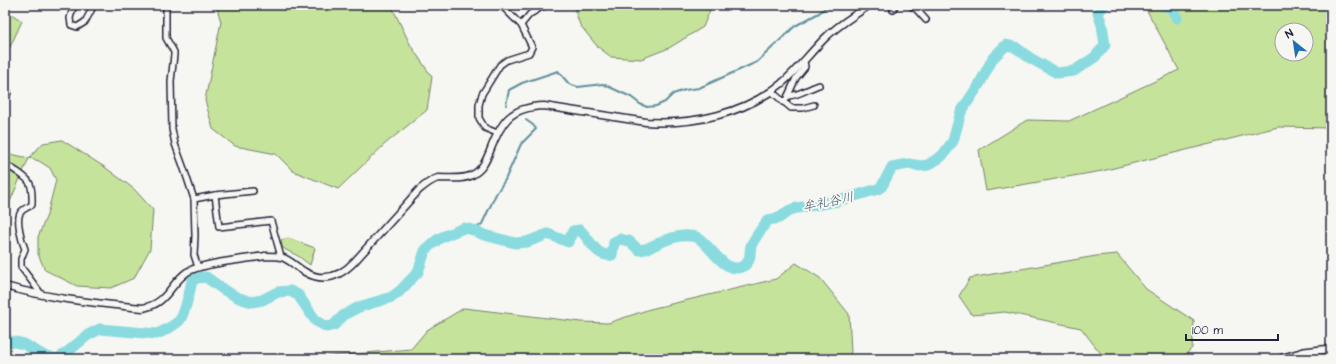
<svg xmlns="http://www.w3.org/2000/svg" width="1336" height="364" font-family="'Architects Daughter','Klee One',sans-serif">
<rect width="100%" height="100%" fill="#f6f6f2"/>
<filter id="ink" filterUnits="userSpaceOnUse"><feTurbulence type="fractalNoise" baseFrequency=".025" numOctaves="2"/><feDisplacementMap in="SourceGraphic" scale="8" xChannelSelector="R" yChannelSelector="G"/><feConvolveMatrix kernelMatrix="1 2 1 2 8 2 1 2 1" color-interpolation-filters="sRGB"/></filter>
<g filter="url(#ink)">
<!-- green -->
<g fill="#c6e39b" stroke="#74826b" fill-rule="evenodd">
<polygon points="216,5 391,5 411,46 432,77 427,110 385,144 338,189 293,171 276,154 235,146 213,129 205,100 221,22"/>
<polygon points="573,5 712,5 703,27 669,48 641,59 611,57 597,46 580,25"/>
<path d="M1144,5H1331V128L1278,127L1102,171L986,191L979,150L1027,120L1069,121L1179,70ZM1282,30H1306V54H1282Z"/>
<polygon points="5,10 22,21 5,58"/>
<polygon points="62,140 106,168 134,189 153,210 150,249 134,278 111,288 77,286 45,270 38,254 38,237 47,215 56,180 50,168 39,161 29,158 5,213 5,153 29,158 43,143"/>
<polygon points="288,238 315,248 310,265 298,256 286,250 282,247 281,240"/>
<polygon points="1117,254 1146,289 1194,321 1192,348 1181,359 1105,359 1081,328 1005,312 972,315 959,296 970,278 1096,256"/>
<polygon points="796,263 820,278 849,314 851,352 848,359 297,359 411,349 427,330 464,308 581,322 608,323 650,309 776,279"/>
</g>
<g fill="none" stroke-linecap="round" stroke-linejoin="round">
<!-- stream -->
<g stroke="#60919d" stroke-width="2">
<polyline points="506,105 509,90 522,83 558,71 569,84 578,87 603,84 631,97 640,104 647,107 656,106 665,102 673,94 685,90 699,88 757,62 795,26 819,13 829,5"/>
<polyline points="474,230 482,224 496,194 505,180 521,144 536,129 533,125 526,120"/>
</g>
<!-- river -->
<g stroke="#89dbdf" stroke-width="11">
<polyline points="1163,5 1171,8 1177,18"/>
<path d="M5,340L24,344L46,357L57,359L65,354L88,335L100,329L157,334C164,331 173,326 179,321C185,315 190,289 192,281L197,278L206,277L224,290L239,298L252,302L262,300L278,292L290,291L298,295L316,321L327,327L334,325L344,315L359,307L392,297L400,291L418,272L425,251L428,247L440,238L449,234L464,228L473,230L484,235L515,243L527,242L548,234L568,242L573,231L580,230C591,240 595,257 612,255L614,242L620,239L629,241L639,250L645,249C658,244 675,234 689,236C692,236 696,236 698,238C711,245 726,278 745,265C752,260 749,253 751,246C754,238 763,227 768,220L779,218L790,210L797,208L838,201L878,189L882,186L892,167L908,164L921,166L928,165L942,156L953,141L961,112L980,83L993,58L1006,45L1015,47L1030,58L1057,73L1074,71L1095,57L1105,45L1102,25L1098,13L1104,5"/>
</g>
<defs>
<g id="minor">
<polyline points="74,5 70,18 71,25 77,27 85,22 94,5"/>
<polyline points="166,5 166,38 174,52 174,55 171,81 172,129 175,144 183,166 194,199 195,236 194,255 198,267"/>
<polyline points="910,5 917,10 926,20"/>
<polyline points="893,10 895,5"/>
<polyline points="521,25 530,14 545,5"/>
<polyline points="5,90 8,92 5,102"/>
<polyline points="771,91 791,108 803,108 814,105"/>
<path d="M788,96C800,95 807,89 819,85"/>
<polyline points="783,102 786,100 796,78 805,67 804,61"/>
<polyline points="497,133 485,128 479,118 479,105 482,94 500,65 507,60 529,53 532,47 521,25 501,5"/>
<path d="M5,165C11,167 26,177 29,182C33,188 32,198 32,205C28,207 23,209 21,212C15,218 22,242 25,249L21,259V267L42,295"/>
<polyline points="215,195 253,191"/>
<polyline points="194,199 215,195 219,227 271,221 281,257"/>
</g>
<path id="tertiary" d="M5,286C50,299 96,303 143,308C168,303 169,285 187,272C201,263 247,259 265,256C271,256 276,256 281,257C291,260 296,267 305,272C324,283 341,276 355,261L419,190C425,185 431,180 438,178C449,178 463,180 472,175C482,170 486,161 490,151C501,122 510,107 544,106L646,122C693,125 744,114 781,84C797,70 810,53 825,38C838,25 854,16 869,5"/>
<polyline id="secondary" points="1280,359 1304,352 1331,349"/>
</defs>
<!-- minor casing -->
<use href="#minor" stroke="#22223b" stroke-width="8"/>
<!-- tertiary casing -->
<use href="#tertiary" stroke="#22223b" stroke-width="9"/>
<!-- secondary casing -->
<use href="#secondary" stroke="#22223b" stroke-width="10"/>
<!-- minor -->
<use href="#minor" stroke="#f6f6f2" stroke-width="5"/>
<!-- tertiary -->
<use href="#tertiary" stroke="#f6f6f2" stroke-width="6"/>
<!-- secondary -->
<use href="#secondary" stroke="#f6f6f2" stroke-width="7"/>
</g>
</g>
<g text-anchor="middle" stroke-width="4" stroke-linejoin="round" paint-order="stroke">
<!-- water labels -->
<g font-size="13" font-style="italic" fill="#415a6c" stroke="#f6f6f2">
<text transform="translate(828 201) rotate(-12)" y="5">牟礼谷川</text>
</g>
</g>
<!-- margin -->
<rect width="1336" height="364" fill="none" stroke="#f6f6f2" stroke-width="20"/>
<rect x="10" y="10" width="1316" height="344" fill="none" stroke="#22223b" stroke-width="1.5" filter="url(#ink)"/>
<!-- north arrow -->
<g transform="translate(1294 42) rotate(330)"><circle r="19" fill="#f6f6f2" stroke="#a1a1a9"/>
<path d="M0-3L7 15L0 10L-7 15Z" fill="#1f6fb2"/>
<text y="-6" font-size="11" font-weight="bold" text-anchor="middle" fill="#22223b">N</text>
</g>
<!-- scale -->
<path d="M1186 334v6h92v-6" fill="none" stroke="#22223b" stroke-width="2"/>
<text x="1192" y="334" font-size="12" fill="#22223b" stroke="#f6f6f2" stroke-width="3" paint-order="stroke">100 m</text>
</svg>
